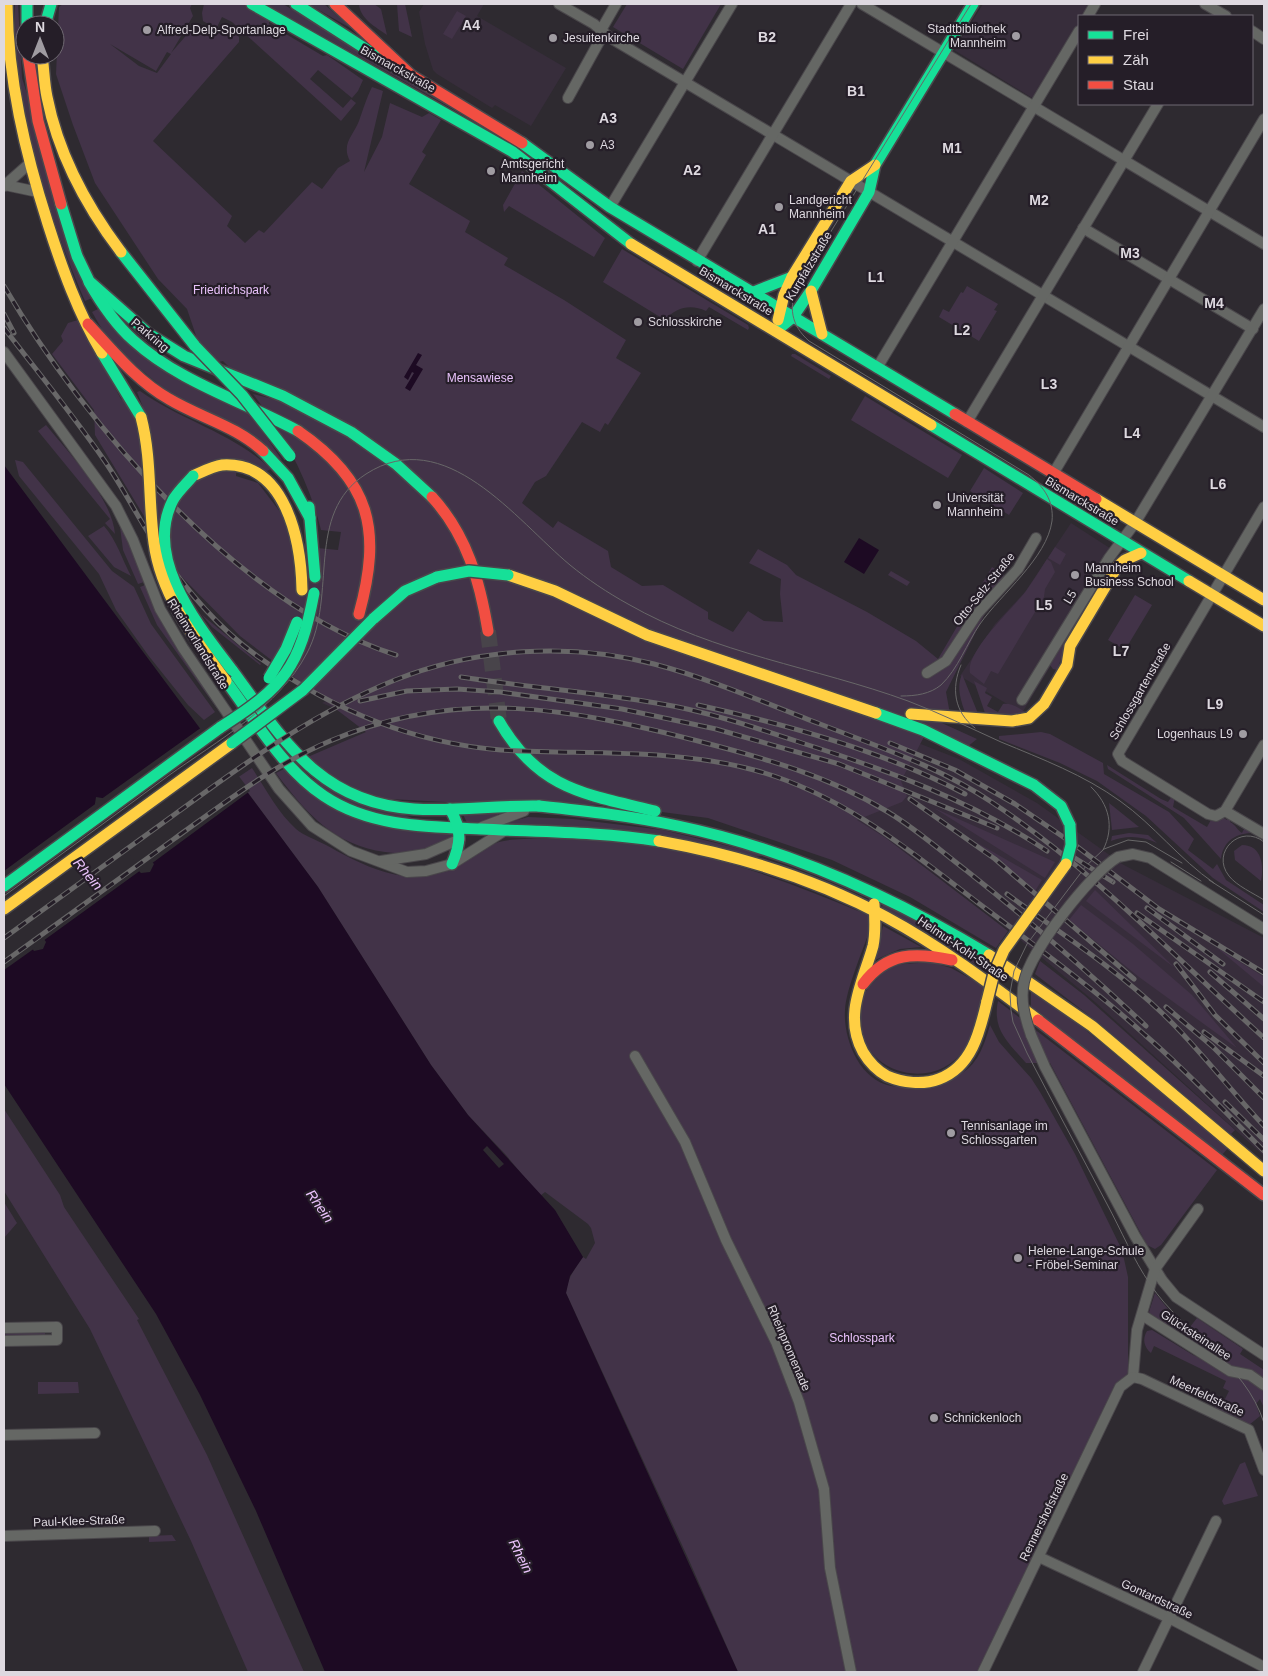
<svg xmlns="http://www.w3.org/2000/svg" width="1268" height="1676" font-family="Arial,sans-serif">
<rect width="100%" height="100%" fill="#2e2a30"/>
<!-- built -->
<g fill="#372d3b">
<polygon points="424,4 484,4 477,16 566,68 531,126 495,105 492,108 437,74 433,70 425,44 419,12"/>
<polygon points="983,4 1091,4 1083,16 1079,16 1079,23 1034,99 954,50"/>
<polygon points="1071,523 1119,554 1022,713 960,676 995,624 1025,592"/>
<polygon points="341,693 880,728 959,759 1037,803 1122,864 1264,938 1264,1156 1095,1002 988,913 886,838 842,812 383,730 322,703"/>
</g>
<!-- green -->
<g fill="#423348" fill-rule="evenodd">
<path d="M15,4H18L22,78L92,298L85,301C53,228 24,133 16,53C14,37 15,20 15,4Z"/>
<path d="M63,4H192L190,8L193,16L171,53L190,31H208L210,25L203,21L202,13L204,4H283L519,146L269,6V24L323,56L327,55L363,80L358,91L352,98L318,70L310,79L343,108L351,99L356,103L341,121L232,22L222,17L217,27L226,31L230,25L239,37V42L153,141L232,216L227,226L245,243L259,230L264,233L312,182L322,189L338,168L350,161C341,144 353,136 359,121C363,110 366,99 372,87L383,91L364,172L382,137L390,103L422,117L429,113L441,120L422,152L426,155L409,184L470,221L465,232L508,258L504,265L564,300L626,340L616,358L641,373L608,425L605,423L600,432L582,422L546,476L535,482L522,503L553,528L558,521L608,551L611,567L642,586L663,585L708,612V619L733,632L748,611L764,621L783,622L780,594L781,579L749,563L758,549L787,565L796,575L867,612L916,641L938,659L992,567L1004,575L946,692L950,714L933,719L977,739L967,747L928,729L901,781L907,796L902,802L857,820L886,838L1008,931L996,948L910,897L832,860L708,818L608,805L464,803L371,798L303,759L366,732L240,636L179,574L95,435L94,410L52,354L63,341L61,336L68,323L78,320L121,399L143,407L137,392L140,391C182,421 233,433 271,469L267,471L237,461L236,476L258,483L307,547L338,550L341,532L321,530C309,481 284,434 253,394L273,399L238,376L223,361L206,365L187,309L158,279L95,183L73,125L56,74L59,7ZM110,44L156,71L167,52L171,54L157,73L139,66Z"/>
<polygon points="308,4 324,4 354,30"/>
<path d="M359,4H374L381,9L387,35C376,27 360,19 359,4Z"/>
<polygon points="397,4 405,4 412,37 399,31"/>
<polygon points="627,4 721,4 683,69 613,27"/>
<polygon points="457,11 466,16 452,39 443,34"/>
<polygon points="522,171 605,238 594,257 509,206 504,212 503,205"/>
<path d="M622,249L748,325L749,328L748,330L709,307L706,311C691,304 676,307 665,320L603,282Z"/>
<polygon points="967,286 998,304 994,310 997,311 979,341 939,317 943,309 949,312 961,292 963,293"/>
<polygon points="98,309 251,415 282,460 174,397 111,345 92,312"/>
<polygon points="792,354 795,354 831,376 829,379 791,356"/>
<polygon points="865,396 962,455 948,478 851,420"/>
<path d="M46,425C69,453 112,498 115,534L105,523L110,519L38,431Z"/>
<polygon points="15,460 23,462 112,571 134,587 151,624 215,712 204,720 188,705 148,655 116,610 99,574 19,476"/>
<polygon points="984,468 1023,493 1009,515 970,491"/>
<polygon points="119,519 144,582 138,584 123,550"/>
<path d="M104,526C117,541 122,559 131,576L114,567L88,536Z"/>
<polygon points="1055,547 1066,554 1060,565 1048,558"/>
<path d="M1047,559L1051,562L1055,572L1045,589L1044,597L998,674L991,671L984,684L970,673C965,652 1014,607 1026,591C1033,581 1040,570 1047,559Z"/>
<polygon points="891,571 910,582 907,586 888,575"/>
<polygon points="145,585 171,637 218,710 157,625 140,587"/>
<polygon points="1135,595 1152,605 1125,650 1108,640"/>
<polygon points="201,614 261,664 260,665 212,627"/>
<polygon points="1065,641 1067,642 1057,670 1053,669 1050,665"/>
<path d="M962,674L979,716L966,715C961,701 956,688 962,674Z"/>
<path d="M974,681L987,688L985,693L992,697L987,706L998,712L1003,704C1012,703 1020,708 1027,714L986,716Z"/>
<polygon points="1041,732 1050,734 1103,763 1104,774 1169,812 1194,839 1188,850 1213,869 1217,864 1226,880 1264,905 1264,912 1213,878 1146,816 1097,781 1060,763 999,739 999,736"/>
<path d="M1107,765L1161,799L1168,802L1172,796L1175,797L1173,807L1207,827L1212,818L1222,817L1227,820L1229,817L1232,818L1230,822C1236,825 1238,831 1242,833L1244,829L1239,826L1241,824L1252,830L1251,833C1234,834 1223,842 1221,859L1184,818L1108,769Z"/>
<path d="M252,768C265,788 278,813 296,829C304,836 317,840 326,845C360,864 399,885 440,873C463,867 478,849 499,842C522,835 601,840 627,843C711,851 791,883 868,915L872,923C865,946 846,988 845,1010C843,1038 859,1080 891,1086C901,1088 918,1081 928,1079C938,1078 954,1078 962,1073C979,1063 985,1042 990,1025L999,1042L1031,1078L1040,1092L1075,1154L1122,1250L1128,1277V1372L983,1672H738L688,1558L566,1293C567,1279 575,1268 583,1257L586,1259L595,1243L591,1228L588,1224L545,1192L540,1196L506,1155L468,1115L431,1065L318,887L237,778Z"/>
<path d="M286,768L455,835C446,840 437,847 428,850C415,854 399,854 385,852C334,845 306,813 276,773Z"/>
<polygon points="1109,803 1139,827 1112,830"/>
<polygon points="934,808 1055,862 1045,878"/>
<polygon points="498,812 498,817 481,823 467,823 463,814"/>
<polygon points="528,817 573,819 663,830 765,855 756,857 503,824"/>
<path d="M1129,833L1148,835L1157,843C1141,836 1127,835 1111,841L1112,836Z"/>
<polygon points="974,841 1042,880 1035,891"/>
<path d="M1242,845C1262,845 1264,866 1261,881L1235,860L1234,851Z"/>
<polygon points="1095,890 1175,968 1086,901"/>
<polygon points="883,904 989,961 985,971 929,933 882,907"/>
<polygon points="1081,905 1133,944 1192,995 1237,1048 1139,977 1069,920"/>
<polygon points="883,926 921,947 900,949 875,960"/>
<polygon points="1216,947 1264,977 1264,987"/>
<polygon points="1040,961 1084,995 1235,1130 1231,1134 1099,1023 1035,974"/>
<path d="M931,962L951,968L984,986C980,1006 976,1030 965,1048C934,1096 855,1072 861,1015C861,1009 861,1002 863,996C870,984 881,975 891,965Z"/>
<polygon points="1031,990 1083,1028 1228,1148 1222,1155 1031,1008"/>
<path d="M998,1001L1217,1170L1161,1245L1155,1249L1147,1245L1050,1063H1026C1008,1042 992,1030 998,1001Z"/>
<polygon points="4,1109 60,1195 64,1207 139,1319 137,1320 207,1455 304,1672 248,1672 191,1541 90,1329 4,1191"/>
<polygon points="4,1202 17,1223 4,1238"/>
<polygon points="1155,1293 1177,1320 1173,1325 1178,1330 1176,1334 1151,1315 1149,1312"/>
<polygon points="1197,1318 1243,1349 1240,1354 1264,1370 1264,1379 1249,1370 1228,1367 1183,1336"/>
<polygon points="4,1330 45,1331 45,1336 4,1338"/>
<path d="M1152,1330L1193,1355L1249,1379L1264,1391V1408L1260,1399L1256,1404L1260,1416L1249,1425L1214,1408L1219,1396L1225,1399L1229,1391L1223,1388L1226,1381L1154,1346L1151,1353C1144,1347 1142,1339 1147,1331Z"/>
<polygon points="38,1382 78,1382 79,1393 38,1394"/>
<polygon points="1245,1462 1258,1496 1224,1505 1222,1501 1240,1464"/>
<polygon points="172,1535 176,1541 149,1542 149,1536"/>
</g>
<!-- water -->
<g fill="#1d0a23" fill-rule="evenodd">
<polygon points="418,353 422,355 416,365 423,369 410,391 405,388 414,373 412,372 408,380 404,377"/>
<path d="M4,465L318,887L431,1065L468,1115L555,1210L583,1257L570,1276L566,1293L738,1672H325L256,1511L200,1395L156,1314L4,1084V909L34,951L43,949L46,942L4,882ZM96,797L108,799L152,862L154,864L150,872L141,873L134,866L94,810Z"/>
<polygon points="859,538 879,550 864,574 844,562"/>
</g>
<!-- pier -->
<g fill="#2e2a30">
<polygon points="202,727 250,791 151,864 106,801 100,800"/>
<polygon points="98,802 97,809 141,870 43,941 4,886 4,871"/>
<polygon points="4,907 35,948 4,970"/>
<polygon points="487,1146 504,1164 499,1168 483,1150"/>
</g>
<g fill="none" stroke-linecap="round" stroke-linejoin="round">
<!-- primary-tunnel -->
<polyline stroke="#48444a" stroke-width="16" stroke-dasharray="16 8" stroke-linecap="butt" points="488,631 499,721"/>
<defs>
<g id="street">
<polyline points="559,4 594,24 609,37 1264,427"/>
<polyline points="862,4 1264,244"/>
<polyline points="1205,4 1226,16"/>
<polyline points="1088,16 1095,4"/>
<polyline points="601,30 616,4"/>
<polyline points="1252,31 1264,39"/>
<polyline points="568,98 600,40 606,35"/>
<polyline points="5,185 38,192"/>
<polyline points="4,186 30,163"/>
<polyline points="610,207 732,4"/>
<polyline points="1083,228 1253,329"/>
<polyline points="697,261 851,4"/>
<polyline points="4,352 116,506 133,540 160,609 183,648 279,789 312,826 351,851 407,872 426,871 452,864 504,831"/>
<polyline points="877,368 1079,31"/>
<polyline points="967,422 1158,104"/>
<polyline points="1053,474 1264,119"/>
<polyline points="1264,507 1118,754 1122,761 1208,814 1216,816 1225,811 1264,745"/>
<polyline points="927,673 946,661 977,614 1018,569 1036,538"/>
<polyline points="1022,700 1109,558 1135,523 1264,309"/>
<polyline points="1225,811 1264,834"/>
<polyline points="482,827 524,811"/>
<polyline points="1118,857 1133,854 1150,858 1264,929"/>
<polyline points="381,861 426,854 460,839"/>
<polyline points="1031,1035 1045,1067 1135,1236 1162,1280 1176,1297 1264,1355"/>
<polyline points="635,1056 685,1142 726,1240 776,1342 799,1402 824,1489 830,1568 851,1672"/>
<polyline points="1142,1315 1230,1371 1250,1375 1264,1385"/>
<polyline points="4,1328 57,1327 57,1340 4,1341"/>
<polyline points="1133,1377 1137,1330 1155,1269 1198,1209"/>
<polyline points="1133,1377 1142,1379 1249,1430 1264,1470"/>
<polyline points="4,1435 95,1433"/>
<polyline points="4,1536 155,1531"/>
<polyline points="1039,1557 1169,1618 1264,1667"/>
<polyline points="983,1672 1120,1387 1133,1377"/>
<polyline points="1143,1672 1216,1521"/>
</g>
<g id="fast">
<polyline points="27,4 27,25"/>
<polyline points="252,4 513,152 631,244"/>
<polyline points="296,4 386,62 412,76"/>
<polyline points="45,25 51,4"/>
<polyline points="522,143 610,207 955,414"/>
<polyline points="61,204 77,256 89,281 149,334 184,356 283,396 351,432 396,464 432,497"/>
<polyline points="121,252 195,346"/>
<path d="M89,282C101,303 115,324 133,340C179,382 243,401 298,431"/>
<polyline points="751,293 792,277"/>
<polyline points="776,331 793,317 812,289 869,192 875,165 973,4"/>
<polyline points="102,353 141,417"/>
<polyline points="931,425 1189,581"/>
<polyline points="263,451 288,478 310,518"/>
<polyline points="309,507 315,577"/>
<polyline points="373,619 405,591 437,577"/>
<path d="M232,670C283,739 319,803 414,809C455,812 497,805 539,806"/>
<path d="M226,681C255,720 283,769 324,796C370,827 428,827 481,829C541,832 601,832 659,841"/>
<polyline points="876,713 923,730 1034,785 1061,806 1070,825"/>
<path d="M499,721C538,789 584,794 655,811"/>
<path d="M539,806C586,811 632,816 678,826C788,849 893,897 989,955"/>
<path d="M450,809C462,829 461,843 452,864"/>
<polyline points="4,886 221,727"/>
</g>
<g id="slow">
<path d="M7,4C8,80 25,152 48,224C62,268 78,313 102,353"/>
<path d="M42,55C44,69 44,83 47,97C58,153 87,207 121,252"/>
<polyline points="631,244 931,425"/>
<polyline points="811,291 822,334"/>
<polyline points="778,320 784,295 792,277 851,181 875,165"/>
<path d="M193,476C202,472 213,466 222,465C286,461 301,541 302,590"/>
<polyline points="1096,499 1264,600"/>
<polyline points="508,575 555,591 647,635 876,713"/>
<polyline points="1189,581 1264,626"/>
<polyline points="911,714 1012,721 1029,718 1044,704 1067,665 1070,646 1117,567 1125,560 1141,553"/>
<path d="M659,841C737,855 816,879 886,917C940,946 989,983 1038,1020"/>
<path d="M874,904C875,918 876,932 873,946C863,982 843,1015 863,1052C869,1062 876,1070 887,1076C903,1083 923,1085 939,1079C972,1067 980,1031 987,1001"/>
<polyline points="4,909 232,743"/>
<polyline points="989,955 1092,1026 1264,1171"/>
</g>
<g id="jam">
<polyline points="335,4 412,76 522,143"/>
<polyline points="28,55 38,121 61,204"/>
<path d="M88,324C113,351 137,381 169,399C201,418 236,426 263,451"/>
<polyline points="955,414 1096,499"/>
<path d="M298,431C371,481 382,530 359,614"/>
<path d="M432,497C467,535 480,582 488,631"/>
<path d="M863,984C887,952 915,952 952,960"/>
<polyline points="1038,1020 1264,1195"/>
</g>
</defs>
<!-- street casing -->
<use href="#street" stroke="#4a474b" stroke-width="12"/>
<!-- fast casing -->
<use href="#fast" stroke="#4a474b" stroke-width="14"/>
<!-- slow casing -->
<use href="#slow" stroke="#4a474b" stroke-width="14"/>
<!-- jam casing -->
<use href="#jam" stroke="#4a474b" stroke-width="14"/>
<!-- street -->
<use href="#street" stroke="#656764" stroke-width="10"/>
<!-- fast -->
<use href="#fast" stroke="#16e098" stroke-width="11"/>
<!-- slow -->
<use href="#slow" stroke="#ffcf43" stroke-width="11"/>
<!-- jam -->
<use href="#jam" stroke="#f24e42" stroke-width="11"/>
<!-- tram -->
<g stroke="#686768" stroke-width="1">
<path d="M961,665C951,688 954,712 975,728"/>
<path d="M901,696C916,696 930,694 941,685C958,669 967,643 980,624C1001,594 1047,558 1052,521C1054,501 1044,487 1029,475L809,341C791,325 788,307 798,285L971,4"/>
<path d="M1091,787C1109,804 1115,827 1103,850"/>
<path d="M1264,842C1241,823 1210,852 1229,876C1237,886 1253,893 1264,900"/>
<polyline points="1171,862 1201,881"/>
<path d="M1182,863L1146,842L1128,840L1104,849L1086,866L1027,944L1014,971L1010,993L1011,1010L1013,1022L1027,1053C1053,1103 1080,1153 1107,1204C1121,1230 1133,1259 1150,1284C1184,1335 1245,1362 1264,1423"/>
<polyline points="1209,880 1264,915"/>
<path d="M4,896C59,856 114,816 168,776C217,741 279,707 307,653C338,595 304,514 366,474C445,423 516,520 570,565C587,579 608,593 628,604C715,654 815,667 908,701C940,713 970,728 1001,742C1042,759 1084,775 1120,801C1154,825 1179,859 1214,883"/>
</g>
<defs>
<g id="rail">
<path d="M4,286C85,425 239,605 396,655"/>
<polyline points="4,314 14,333"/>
<path d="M4,328C37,371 73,415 104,460C124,489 139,520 158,548C185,589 220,630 260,658C331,709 413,743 501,750C585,755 672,748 754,770C840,793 908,849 977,902C1034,945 1092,987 1145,1035C1187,1071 1225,1112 1264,1151"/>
<path d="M461,677C526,687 592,692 656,703C706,711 754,727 802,743C887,770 972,801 1047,851"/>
<polyline points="360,701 407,691 457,689 500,692 622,709 716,729 839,764 997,828"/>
<path d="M698,705C785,724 886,752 965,794"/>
<polyline points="890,743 955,770 1015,804 1075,845 1159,909 1264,973"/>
<polyline points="910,799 995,859 1134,979"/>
<polyline points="1067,853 1113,882"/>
<path d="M1007,894C1060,933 1115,968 1162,1013C1199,1048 1229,1089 1264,1126"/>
<polyline points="1147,908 1223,964"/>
<polyline points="1137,913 1264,1002"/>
<path d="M4,938C63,895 123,852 182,809C249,760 317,711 395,680C476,648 569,642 654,664C711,679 765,703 820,724C879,747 940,767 993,803C1092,869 1176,958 1264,1038"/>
<path d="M4,962C61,921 118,880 174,839C224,803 273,765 330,741C457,687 569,708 698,741C764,758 829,776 888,812C916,829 941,851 967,871C1029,920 1088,972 1146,1026"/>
<polyline points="1176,964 1215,1015 1264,1063"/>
<polyline points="1210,972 1264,1019"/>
<polyline points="1166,1007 1212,1046 1264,1098"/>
<polyline points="1204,1032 1264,1076"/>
<polyline points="1225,1102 1264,1140"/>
</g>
</defs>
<!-- rail casing -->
<use href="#rail" stroke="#686768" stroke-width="5"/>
<!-- rail -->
<use href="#rail" stroke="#251e28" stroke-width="3" stroke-dasharray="9" stroke-linecap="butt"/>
<defs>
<path id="street-bridge" d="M1031,1035C1025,1018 1020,1000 1024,982C1031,950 1090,874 1118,857"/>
<g id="fast-bridge">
<polyline points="195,346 242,395 290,456"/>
<path d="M193,476C187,483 178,491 173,500C143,559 198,625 232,670"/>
<polyline points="437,577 469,571 508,575"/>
<polyline points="269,678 286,649 297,622"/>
<path d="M221,727C284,687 300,667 314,593"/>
<polyline points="232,743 303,690 373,619"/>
<polyline points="1066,864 1071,845 1070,825"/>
</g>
<g id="slow-bridge">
<path d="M141,417C152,459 148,501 154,543C161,596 195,639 226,681"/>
<polyline points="987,1001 994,973 1004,950 1066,864"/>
</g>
</defs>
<!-- street-bridge casing -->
<use href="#street-bridge" stroke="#4a474b" stroke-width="12" stroke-linecap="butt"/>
<!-- fast-bridge casing -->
<use href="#fast-bridge" stroke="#4a474b" stroke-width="14" stroke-linecap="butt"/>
<!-- slow-bridge casing -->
<use href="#slow-bridge" stroke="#4a474b" stroke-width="14" stroke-linecap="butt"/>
<!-- street-bridge -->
<use href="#street-bridge" stroke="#656764" stroke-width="10"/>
<!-- fast-bridge -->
<use href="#fast-bridge" stroke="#16e098" stroke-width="11"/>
<!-- slow-bridge -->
<use href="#slow-bridge" stroke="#ffcf43" stroke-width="11"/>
</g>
<!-- markers -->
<g fill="#a09ca2" stroke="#251e28" stroke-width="2">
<circle cx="147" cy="30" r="5"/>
<circle cx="1016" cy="36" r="5"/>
<circle cx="553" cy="38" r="5"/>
<circle cx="590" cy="145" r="5"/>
<circle cx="491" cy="171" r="5"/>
<circle cx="779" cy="207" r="5"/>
<circle cx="638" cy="322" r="5"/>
<circle cx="937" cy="505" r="5"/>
<circle cx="1075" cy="575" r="5"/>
<circle cx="1243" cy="734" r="5"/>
<circle cx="951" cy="1133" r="5"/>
<circle cx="1018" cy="1258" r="5"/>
<circle cx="934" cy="1418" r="5"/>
</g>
<g text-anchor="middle" stroke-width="4.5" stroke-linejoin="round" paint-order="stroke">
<!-- poi labels -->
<g font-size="12" fill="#ded9e0" stroke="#251e28" text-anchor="start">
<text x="1006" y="33" text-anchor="end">Stadtbibliothek<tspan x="1006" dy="14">Mannheim</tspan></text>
<text x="157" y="34">Alfred-Delp-Sportanlage</text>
<text x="563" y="42">Jesuitenkirche</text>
<text x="600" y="149">A3</text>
<text x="501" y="168">Amtsgericht<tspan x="501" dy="14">Mannheim</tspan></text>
<text x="789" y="204">Landgericht<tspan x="789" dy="14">Mannheim</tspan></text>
<text x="648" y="326">Schlosskirche</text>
<text x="947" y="502">Universität<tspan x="947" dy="14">Mannheim</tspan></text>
<text x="1085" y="572">Mannheim<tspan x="1085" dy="14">Business School</tspan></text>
<text x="1233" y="738" text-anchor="end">Logenhaus L9</text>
<text x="961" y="1130">Tennisanlage im<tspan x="961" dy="14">Schlossgarten</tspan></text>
<text x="1028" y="1255">Helene-Lange-Schule<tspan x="1028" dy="14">- Fröbel-Seminar</tspan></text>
<text x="944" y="1422">Schnickenloch</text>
</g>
<!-- street labels -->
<g font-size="12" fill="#ded9e0" stroke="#251e28">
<text transform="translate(398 69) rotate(29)" y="4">Bismarckstraße</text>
<text transform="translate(809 266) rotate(-59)" y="4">Kurpfalzstraße</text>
<text transform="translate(736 291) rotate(31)" y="4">Bismarckstraße</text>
<text transform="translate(150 335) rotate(40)" y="4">Parkring</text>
<text transform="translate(1082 501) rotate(31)" y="4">Bismarckstraße</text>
<text transform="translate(984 589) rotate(-51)" y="4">Otto-Selz-Straße</text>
<text transform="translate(1070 597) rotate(-59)" y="4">L5</text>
<text transform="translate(198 644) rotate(58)" y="4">Rheinvorlandstraße</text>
<text transform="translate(1140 691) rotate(-60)" y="4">Schlossgartenstraße</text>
<text transform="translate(963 949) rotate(34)" y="4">Helmut-Kohl-Straße</text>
<text transform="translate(1196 1335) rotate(33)" y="4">Glücksteinallee</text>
<text transform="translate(789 1348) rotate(67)" y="4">Rheinpromenade</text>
<text transform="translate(1207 1396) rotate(25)" y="4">Meerfeldstraße</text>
<text transform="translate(1044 1517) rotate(-64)" y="4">Rennershofstraße</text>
<text transform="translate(79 1521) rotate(-2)" y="4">Paul-Klee-Straße</text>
<text transform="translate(1157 1599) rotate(25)" y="4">Gontardstraße</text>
</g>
<!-- park labels -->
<g font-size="12" fill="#e9c2fb" stroke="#251e28">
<text x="231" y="294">Friedrichspark</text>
<text x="480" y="382">Mensawiese</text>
<text x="862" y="1342">Schlosspark</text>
</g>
<!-- neighbourhood labels -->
<g font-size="14" font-weight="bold" fill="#ded9e0" stroke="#251e28">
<text x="471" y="30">A4</text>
<text x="767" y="42">B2</text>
<text x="856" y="96">B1</text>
<text x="608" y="123">A3</text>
<text x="952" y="153">M1</text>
<text x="692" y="175">A2</text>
<text x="1039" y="205">M2</text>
<text x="767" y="234">A1</text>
<text x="1130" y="258">M3</text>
<text x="876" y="282">L1</text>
<text x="1214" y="308">M4</text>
<text x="962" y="335">L2</text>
<text x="1049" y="389">L3</text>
<text x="1132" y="438">L4</text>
<text x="1218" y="489">L6</text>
<text x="1044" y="610">L5</text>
<text x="1121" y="656">L7</text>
<text x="1215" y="709">L9</text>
</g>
<!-- water labels -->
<g font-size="14" font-style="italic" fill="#edc5fe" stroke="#251e28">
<text transform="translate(88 874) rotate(50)" y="5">Rhein</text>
<text transform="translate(320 1206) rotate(55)" y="5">Rhein</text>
<text transform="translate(521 1556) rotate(63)" y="5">Rhein</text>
</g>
</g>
<!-- border -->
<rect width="1268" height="1676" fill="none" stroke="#ded9e0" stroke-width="10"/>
<!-- legend -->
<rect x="1078" y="15" width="175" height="90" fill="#251e28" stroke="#6f6972"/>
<rect x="1088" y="31" width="25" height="8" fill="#16e098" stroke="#6f6972"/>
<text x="1123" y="40" font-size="15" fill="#ded9e0">Frei</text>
<rect x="1088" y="56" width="25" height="8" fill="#ffcf43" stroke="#6f6972"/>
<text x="1123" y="65" font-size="15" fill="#ded9e0">Zäh</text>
<rect x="1088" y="81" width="25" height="8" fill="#f24e42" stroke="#6f6972"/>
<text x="1123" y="90" font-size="15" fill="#ded9e0">Stau</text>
<!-- north arrow -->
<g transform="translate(40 40)"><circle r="24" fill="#251e28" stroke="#6f6972"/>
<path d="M0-4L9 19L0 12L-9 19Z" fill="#a09ca2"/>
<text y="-8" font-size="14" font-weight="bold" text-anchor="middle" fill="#ded9e0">N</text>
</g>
</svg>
